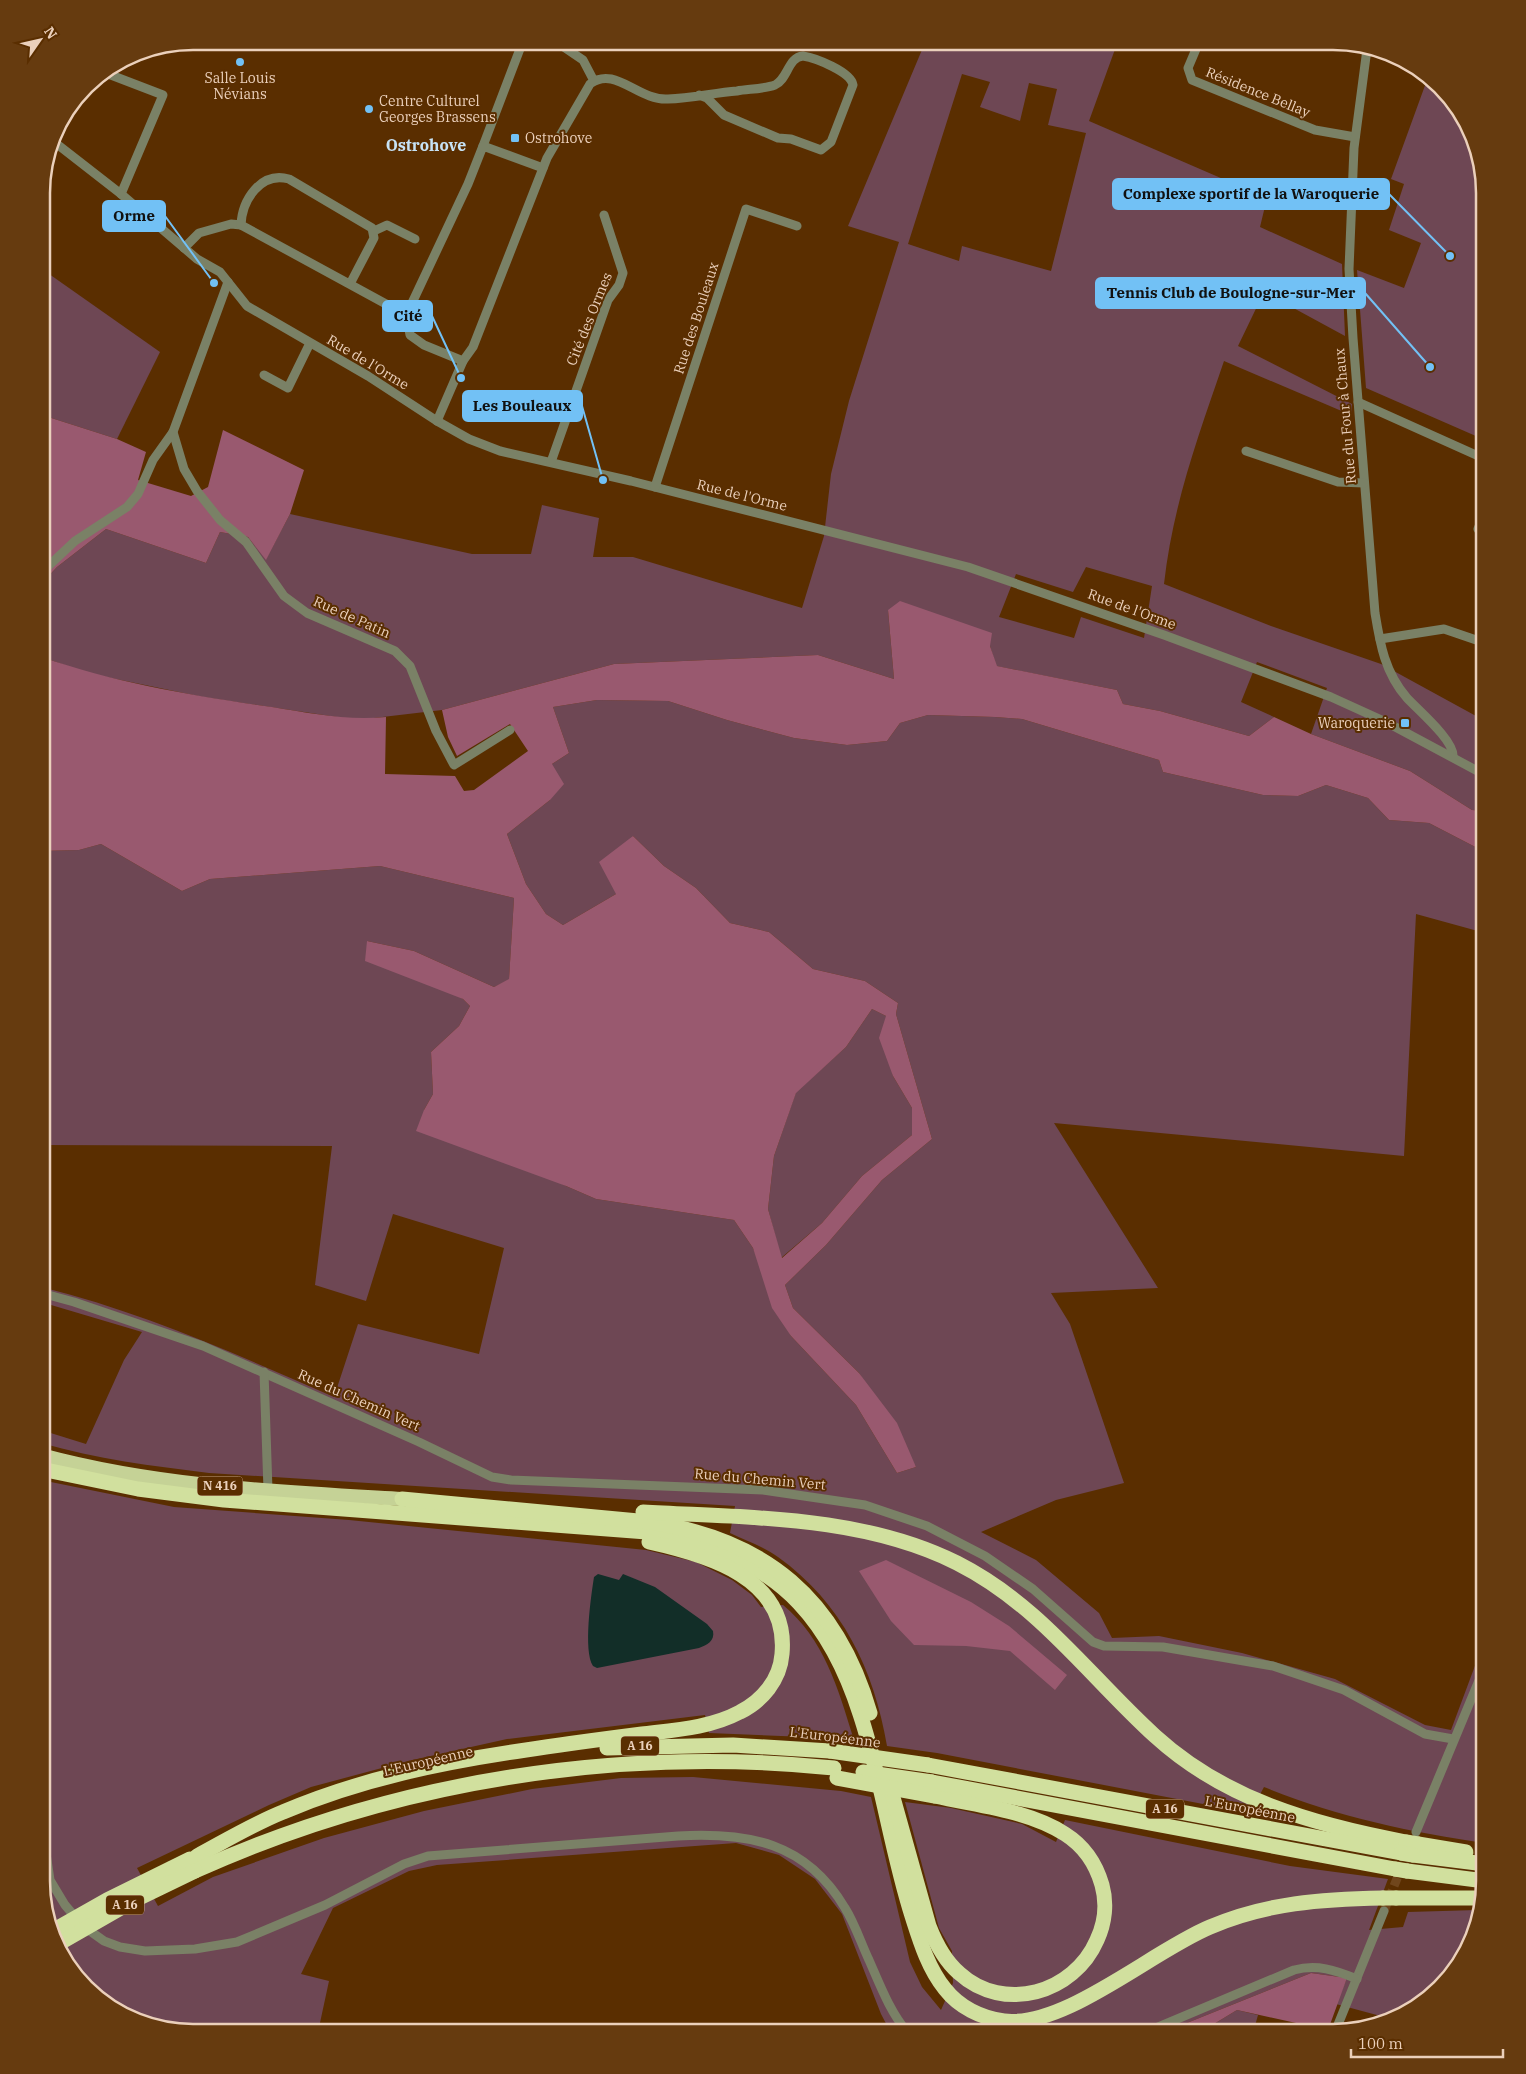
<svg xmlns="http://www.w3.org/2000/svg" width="1526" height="2074" font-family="'IBM Plex Serif',serif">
<rect width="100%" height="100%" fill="#5a2e00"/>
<!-- green -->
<g fill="#6e4754" fill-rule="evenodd">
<path d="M916,41H1118L1089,121L1267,198L1260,227L1342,264L1345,336L1264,292L1238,346L1352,404L1351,415L1224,361C1198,437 1173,504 1164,584L1271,626L1381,664L1476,716L1483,707L1485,708V811L1472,810L1410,771L1311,734L1327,688L1257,662L1241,702L1274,717L1249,736L1160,711L1123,704L1117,690L996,666L990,646L888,610L894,679L818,655L614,664L442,710L357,720L203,697L87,673L42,657V583L57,567L106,529L206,563L220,532L248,537L266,559L290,514L472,554H531L542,505L599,518L593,557H633L802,608L824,536L831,474L849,401L899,242L848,226L924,45ZM962,74L990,82L980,107L1020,121L1029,83L1057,89L1048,125L1086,133L1051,271L962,246L959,261L908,244ZM1086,567L1152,586L1144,638L1081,617L1074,638L999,617L1016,574L1073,592Z"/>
<polygon points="1427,80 1464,117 1485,193 1485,440 1366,388 1357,270 1404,288 1421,243 1389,230 1404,184 1391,179"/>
<polygon points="42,269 160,352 117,439 42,415"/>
<path d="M597,700L668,701L727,720L794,738L847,745L887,741L900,723L928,715L995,717L1022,719L1159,760L1163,772L1263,795L1298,796L1326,785L1368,798L1389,820L1429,823L1485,852V933L1416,914L1404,1156L1054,1123L1158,1288L1051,1293L1070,1324L1124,1483L1056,1500L981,1532L1036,1560L1099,1613L1112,1638L1159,1636L1242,1653L1335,1679L1425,1725L1451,1730L1485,1639V1843C1409,1832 1335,1816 1264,1787L1250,1813L937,1753L887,1746C874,1669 842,1603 778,1557C764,1547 745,1540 730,1533L735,1506L209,1473C152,1466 97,1459 41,1443V1430L86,1444L124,1360L142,1332L41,1302V1287C143,1312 238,1355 334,1397L358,1324L479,1354L504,1248L393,1214L366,1301L315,1285L332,1146L41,1145V851L79,850L101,844L182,891L210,879L380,866L514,898L509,980L494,987L414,951L367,941L463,999L470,1006L459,1026L431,1052L433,1094L424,1110L566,1186L596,1199L734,1220L753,1248L791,1336L856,1405L897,1473L916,1467L859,1373L793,1308L785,1285L826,1245L882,1180L932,1139L896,1014L898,1003L865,981L813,969L769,932L730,923L696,888L664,866L633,836L616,894L563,925L546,914L526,884L507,834L550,800L552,764L569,753L553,707Z"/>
<polygon points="872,1009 886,1016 893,1076 912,1108 912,1135 862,1176 822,1223 781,1258 768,1209 774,1156 796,1092 846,1047"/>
<path d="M41,1480L174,1507L349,1520L646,1550L696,1562L732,1580L752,1595L761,1607L783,1605C824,1639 838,1688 853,1737L827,1734L807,1737L709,1733L705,1715L507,1739L408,1761L311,1787L269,1805L137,1868L158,1906L213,1877L324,1838L424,1811L532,1789L621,1778L693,1777L841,1791L871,1797L910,1962L922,1987L941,2010L953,1983L952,1951L939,1928L905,1802L951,1808L1022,1824L1056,1842L1065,1820L1290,1866L1388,1879L1369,1930L1403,1927L1408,1912L1477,1910L1465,1957L1409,2012L1388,2018L1336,2004L1347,1978L1311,1973L1162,2033H891L881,2014L842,1914L815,1879L779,1855L736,1843L437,1865L409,1871L333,1908L301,1974L329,1981L318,2032H183L117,2012L62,1957L41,1881Z"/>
<polygon points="1237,2010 1258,2015 1253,2033 1199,2033"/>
</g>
<!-- forest -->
<g fill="#99596f" fill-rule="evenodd">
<polygon points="42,415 117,439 146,452 138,480 191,496 208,487 223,430 304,470 290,514 266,560 248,537 220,532 206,563 106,529 57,567 42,583"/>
<path d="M900,601L992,633L990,646L997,666L1117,690L1123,704L1160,711L1249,736L1274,717L1311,734L1410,771L1472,810L1485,811V852L1429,823L1389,820L1368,798L1326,785L1298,796L1263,795L1163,772L1159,760L1022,719L995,717L928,715L900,723L887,741L847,745L794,738L727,720L668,701L597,700L553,707L569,753L552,764L564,784L550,800L507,834L526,884L546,914L563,925L616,894L599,862L633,836L664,866L696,888L730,923L769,932L813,969L865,981L898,1003L896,1014L932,1139L882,1180L826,1245L785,1285L793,1308L859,1373L897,1423L916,1467L897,1473L856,1405L791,1336L772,1308L753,1248L734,1220L596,1199L566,1186L416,1131L424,1110L433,1094L431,1052L459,1026L470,1006L463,999L365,961L367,941L414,951L494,987L509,979L514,898L380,866L210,879L182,891L101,844L79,850L41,851L42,657C116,683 194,696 272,707C311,713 346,721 386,717L385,774L455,776L464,791L474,790L528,751L510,724L457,756L448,737L442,710L614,664L818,655L894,679L888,610ZM872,1009L886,1016L879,1038L893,1076L912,1108V1135L862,1176L822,1223L782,1258L768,1209L774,1156L796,1093L846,1047Z"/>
<polygon points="886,1560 971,1602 1009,1626 1067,1675 1055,1690 1010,1651 966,1646 914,1645 891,1621 859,1571"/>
<polygon points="1311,1973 1347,1978 1328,2030 1237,2010 1199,2033 1162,2033"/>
</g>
<!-- water -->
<path fill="#122e28" d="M598,1574L619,1580L623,1574L655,1587L707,1624L713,1631C715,1641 707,1645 699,1648L597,1668L593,1666C583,1651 591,1596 594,1577Z"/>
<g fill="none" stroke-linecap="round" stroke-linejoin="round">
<!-- minor-tunnel -->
<polyline stroke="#70461c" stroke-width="9" stroke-dasharray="9 4.5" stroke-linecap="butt" points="1384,1911 1408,1851"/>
<!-- minor -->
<g stroke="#7a8166" stroke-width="9">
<polyline points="555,41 583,60 594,81"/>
<polyline points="1199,42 1188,68 1192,80 1315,130 1355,137"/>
<path d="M1367,49L1354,148L1349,269L1353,338L1375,613C1380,644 1385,673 1407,698C1418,710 1455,741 1453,757"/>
<polyline points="103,72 163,95 121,194"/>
<polyline points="53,141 121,194 197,259 220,272 247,306 368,376 437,421 469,439 500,451 631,481 968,567 1164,635 1331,697 1386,722 1485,775"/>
<polyline points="483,146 523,41"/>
<polyline points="374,231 387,225 415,239"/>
<polyline points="184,248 199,233 231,224 241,225"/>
<path d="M350,284L374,238L372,228L289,179C260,171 242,201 241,225L386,304"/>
<polyline points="463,361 424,345 410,335 407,319 412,303 468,184 483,146 543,168"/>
<polyline points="264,375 288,388 310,343"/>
<polyline points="1358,402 1485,459"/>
<path d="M437,421L463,361L473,347L547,158L590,84C615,65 638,101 668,99C691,98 714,93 737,91C748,89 764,89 775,85C788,79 788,57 803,56C816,58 851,72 853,85L831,142L821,150L791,139L778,138L724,115L707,98L699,95"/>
<polyline points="173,432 184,469 197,491 220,520 246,542 284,596 307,613 395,651 410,666 436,731 454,765 510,730"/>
<polyline points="1246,451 1338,482 1364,483"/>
<polyline points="551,462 608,300 619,285 623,273 604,215"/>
<polyline points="655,487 746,209 797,226"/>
<polyline points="1485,541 1478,529 1485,512"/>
<polyline points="42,572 75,541 127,507 138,494 153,460 173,432 228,282"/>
<polyline points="1380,639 1444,629 1485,643"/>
<polyline points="41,1293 74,1302 203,1346 419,1442 492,1477 511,1480 763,1490 865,1505 927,1526 985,1556 1033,1589 1093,1642 1104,1646 1163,1647 1273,1666 1344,1690 1425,1734 1453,1739"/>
<polyline points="264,1372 268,1490"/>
<path d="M41,1820L50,1880L65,1905L83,1926L104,1941L120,1947L145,1951L195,1949L237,1942L325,1905L404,1864L428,1856L678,1836C748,1832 806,1842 845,1908C855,1924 861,1943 869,1960C880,1985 890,2012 908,2033"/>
<polyline points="1416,1832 1485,1666"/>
<polyline points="1335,2032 1384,1911"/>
<path d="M1144,2033L1294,1970C1317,1964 1335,1970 1357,1979"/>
</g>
<!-- trunk -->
<path stroke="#c5d296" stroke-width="14" d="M41,1455C159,1487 281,1492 402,1499"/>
<!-- motorway -->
<g stroke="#d1e09e" stroke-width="15">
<path d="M41,1469L138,1489L224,1500L647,1532C704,1542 758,1560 799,1603C829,1635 847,1673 860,1714C882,1780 891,1850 912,1916C920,1941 928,1968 945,1989C959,2007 981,2018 1004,2021C1065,2028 1152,1951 1210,1927C1265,1903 1323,1899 1383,1898"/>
<path d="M402,1499L649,1522C766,1539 837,1599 870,1713"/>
<path d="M643,1512C747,1518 861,1515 957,1563C1040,1605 1088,1675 1155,1736C1225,1800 1315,1825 1406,1842"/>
<polyline points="607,1748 733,1745 830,1751"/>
<polyline points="928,1765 1401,1853"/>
<path d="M887,1776L929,1926C936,1944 945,1961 959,1973C1004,2014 1074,1993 1097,1940C1105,1923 1107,1903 1102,1885C1096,1864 1084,1846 1065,1834C1028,1810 978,1806 935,1796"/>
<polyline points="932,1782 1395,1869"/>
<polyline points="1418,1844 1466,1852"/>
<polyline points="1413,1855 1485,1864"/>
<path d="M197,1856C225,1841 253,1824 283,1812C360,1779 443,1762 526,1750C564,1744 603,1739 642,1734C675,1730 710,1728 740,1712C762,1701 780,1680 782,1654C789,1578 708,1555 649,1542"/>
<path d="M195,1871C394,1781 617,1746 834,1768"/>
<polyline points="1407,1871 1485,1881"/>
<polyline points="1396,1898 1480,1898"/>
</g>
<!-- motorway-bridge -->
<g stroke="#d1e09e" stroke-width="15">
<polyline points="830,1751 928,1765"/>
<polyline points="863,1772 932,1782"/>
<polyline points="837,1778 935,1796"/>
<polyline points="1406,1842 1418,1844"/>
<polyline points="1401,1853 1413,1855"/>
<polyline points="1395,1869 1407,1871"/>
<polyline points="1383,1898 1396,1898"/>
<polyline points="54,1930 107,1900 190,1859"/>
<polyline points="58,1944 133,1901 195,1871"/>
</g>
</g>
<!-- markers -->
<g fill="#72c1f5" stroke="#5a2e00" stroke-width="2">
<circle cx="240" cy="62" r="5"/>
<circle cx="369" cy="109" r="5"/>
<rect x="510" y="133" width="10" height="10" rx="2.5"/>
<rect x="1400" y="718" width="10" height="10" rx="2.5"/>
</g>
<g text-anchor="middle" stroke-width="4" stroke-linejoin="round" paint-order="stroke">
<!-- shield labels -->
<g fill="#5a2e00" stroke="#c09f83" stroke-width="1">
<rect x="197.5" y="1476.5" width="45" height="19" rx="4"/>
<rect x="621" y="1736.5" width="38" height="19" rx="4"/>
<rect x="1146" y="1799.5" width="38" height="19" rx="4"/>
<rect x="106" y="1895.5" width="38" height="19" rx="4"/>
</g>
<g font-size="12" font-weight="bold" fill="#ebd0bb">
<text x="220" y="1490">N 416</text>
<text x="640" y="1750">A 16</text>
<text x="1165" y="1813">A 16</text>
<text x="125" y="1909">A 16</text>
</g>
<!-- poi labels -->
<g font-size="14" fill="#ebd0bb" stroke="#5a2e00" text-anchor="start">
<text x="240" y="83" text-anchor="middle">Salle Louis<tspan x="240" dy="16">Névians</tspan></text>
<text x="379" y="106">Centre Culturel<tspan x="379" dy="16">Georges Brassens</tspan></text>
<text x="525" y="143">Ostrohove</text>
<text x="1395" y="728" text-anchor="end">Waroquerie</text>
</g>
<!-- street labels -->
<g font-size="14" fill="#ebd0bb" stroke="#5a2e00">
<text transform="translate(1258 92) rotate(22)" y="5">Résidence Bellay</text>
<text transform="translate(696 318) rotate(-72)" y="5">Rue des Bouleaux</text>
<text transform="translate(589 319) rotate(-68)" y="5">Cité des Ormes</text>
<text transform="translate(368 362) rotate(31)" y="5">Rue de l'Orme</text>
<text transform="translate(1345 416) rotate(-95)" y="5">Rue du Four à Chaux</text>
<text transform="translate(742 495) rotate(14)" y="5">Rue de l'Orme</text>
<text transform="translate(1132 609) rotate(20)" y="5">Rue de l'Orme</text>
<text transform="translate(352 617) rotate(24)" y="5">Rue de Patin</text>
<text transform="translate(359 1400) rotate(24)" y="5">Rue du Chemin Vert</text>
<text transform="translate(760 1479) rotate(5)" y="5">Rue du Chemin Vert</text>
<text transform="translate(835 1737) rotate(7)" y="5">L'Européenne</text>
<text transform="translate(428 1761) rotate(-13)" y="5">L'Européenne</text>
<text transform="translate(1250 1809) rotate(11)" y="5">L'Européenne</text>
</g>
<!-- quarter labels -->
<g font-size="16" font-weight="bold" fill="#c7e3f6" stroke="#5a2e00">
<text x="426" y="151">Ostrohove</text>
</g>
</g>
<!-- crop -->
<path d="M0 0H1526V2074H0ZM193 50H1333A143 143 0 0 1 1476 193V1881A143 143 0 0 1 1333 2024H193A143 143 0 0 1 50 1881V193A143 143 0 0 1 193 50Z" fill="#663b0f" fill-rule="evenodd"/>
<path fill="none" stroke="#ebd0bb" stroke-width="2.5" d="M193 50H1333A143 143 0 0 1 1476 193V1881A143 143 0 0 1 1333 2024H193A143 143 0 0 1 50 1881V193A143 143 0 0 1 193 50Z"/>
<!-- callouts -->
<path fill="none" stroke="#72c1f5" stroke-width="2" d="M1450 256L1389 194M214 283L165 216M1430 367L1365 293M461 378L432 316M603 480L582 406"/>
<g fill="#72c1f5" stroke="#5a2e00" stroke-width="2">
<circle cx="1450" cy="256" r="5"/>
<circle cx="214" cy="283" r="5"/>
<circle cx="1430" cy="367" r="5"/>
<circle cx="461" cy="378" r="5"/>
<circle cx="603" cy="480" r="5"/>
</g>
<g fill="#72c1f5" stroke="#72c1f5" stroke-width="2">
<rect x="1113" y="179" width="276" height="30" rx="5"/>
<rect x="103" y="201" width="62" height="30" rx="5"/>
<rect x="1096" y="278" width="269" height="30" rx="5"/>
<rect x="383" y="301" width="49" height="30" rx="5"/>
<rect x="463" y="391" width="119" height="30" rx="5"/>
</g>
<g font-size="15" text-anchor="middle" font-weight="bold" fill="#111">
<text x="1251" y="199">Complexe sportif de la Waroquerie</text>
<text x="134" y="221">Orme</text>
<text x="1231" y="298">Tennis Club de Boulogne-sur-Mer</text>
<text x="408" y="321">Cité</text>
<text x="522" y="411">Les Bouleaux</text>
</g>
<!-- north arrow -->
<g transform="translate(40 40) rotate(56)" stroke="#5a2e00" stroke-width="4" paint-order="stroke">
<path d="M0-4L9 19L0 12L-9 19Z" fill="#ebd0bb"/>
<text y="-8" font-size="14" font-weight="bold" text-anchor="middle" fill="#ebd0bb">N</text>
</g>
<!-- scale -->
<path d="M1351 2049v8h152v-8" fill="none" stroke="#ebd0bb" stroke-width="2.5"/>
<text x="1358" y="2049" font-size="15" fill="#ebd0bb" stroke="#5a2e00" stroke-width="4" paint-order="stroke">100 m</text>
</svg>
